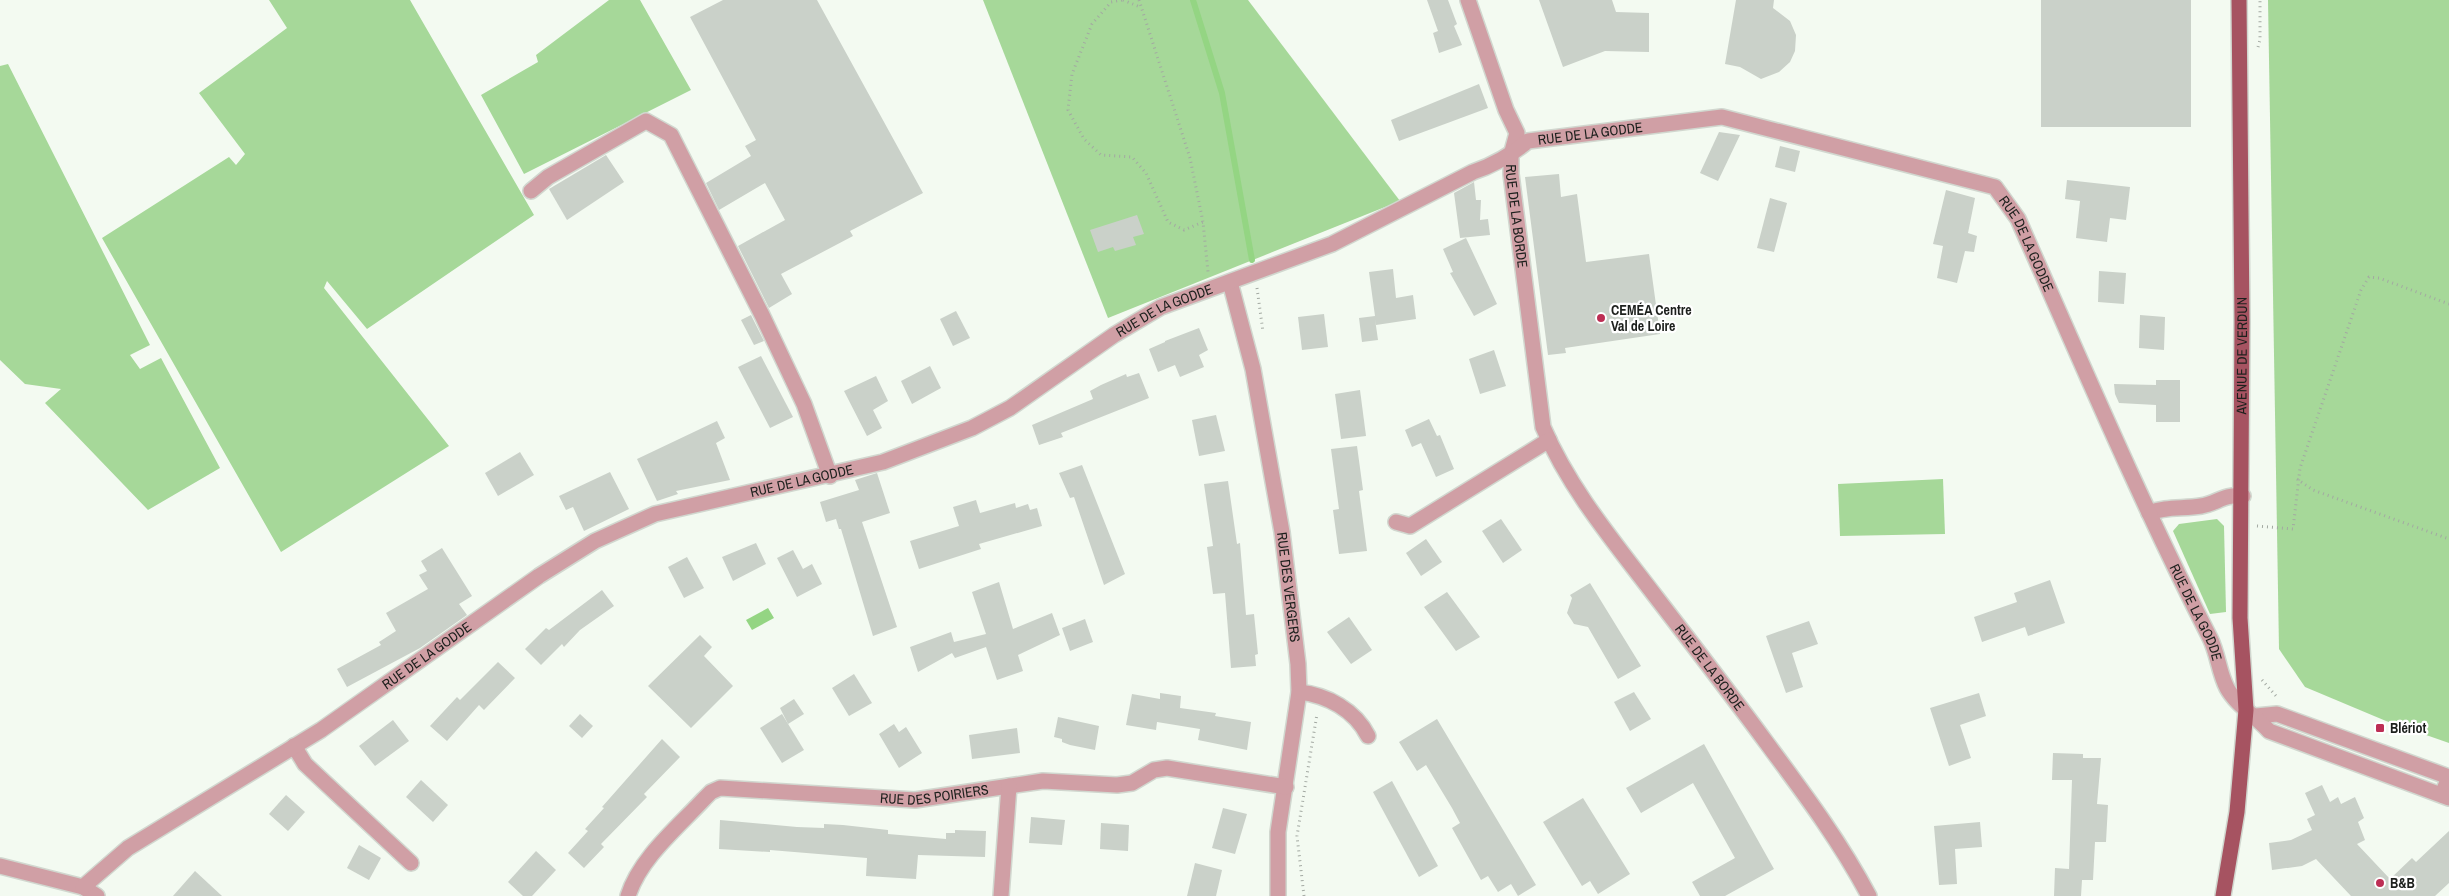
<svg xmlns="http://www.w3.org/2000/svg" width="2449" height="896" font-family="'Archivo Narrow',sans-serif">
<rect width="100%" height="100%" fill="#f3faf1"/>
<!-- green -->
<g fill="#a6d899">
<polygon points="269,0 410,0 534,215 367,329 327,281 324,288 449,446 281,552 102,238 229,157 236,165 245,154 199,93 287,28"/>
<polygon points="609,0 640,0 691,90 524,174 481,95 538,62 536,55"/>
<polygon points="983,0 1248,0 1400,201 1108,318"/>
<polygon points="2268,0 2449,0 2449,743 2386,721 2305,687 2279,649"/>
<polygon points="8,64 150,345 130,355 140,369 161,358 220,468 148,510 45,403 61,389 25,384 0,360 0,66"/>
<polygon points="1943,479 1945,534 1840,536 1838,484"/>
<polygon points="2217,519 2224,526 2226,612 2210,614 2173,531 2179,524"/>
</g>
<!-- water -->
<polygon fill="#94d583" points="768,608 774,618 752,630 746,620"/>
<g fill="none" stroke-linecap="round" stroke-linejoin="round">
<!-- stream -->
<polyline stroke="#94d583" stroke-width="6" points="1193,0 1222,93 1252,260"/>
</g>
<!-- building -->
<g fill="#cad1c9">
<polygon points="723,0 817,0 923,193 850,231 853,236 781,274 792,294 769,308 738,246 785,220 765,183 719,210 706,183 751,156 745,146 756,140 690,17"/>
<polygon points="1427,0 1448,0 1457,24 1454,26 1462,45 1439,53 1433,33 1438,31"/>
<polygon points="1539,0 1612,0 1616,12 1649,13 1649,52 1605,51 1563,67"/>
<polygon points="1736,0 1774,0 1773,8 1790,21 1796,35 1795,51 1790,62 1779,72 1761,79 1740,67 1725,64"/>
<rect x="2041" y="0" width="150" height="127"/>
<polygon points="1479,84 1488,108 1399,141 1391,120"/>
<polygon points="1719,132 1740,135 1718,181 1700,173"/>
<polygon points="1780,146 1800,151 1795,172 1775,167"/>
<polygon points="606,155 624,182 567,220 549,189"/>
<polygon points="1559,174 1561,197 1577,194 1586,262 1649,254 1660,334 1565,348 1566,353 1548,355 1525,177"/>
<polygon points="2067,180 2130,187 2126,220 2110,218 2107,242 2076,238 2080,201 2065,199"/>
<polygon points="1474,182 1476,200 1481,200 1480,220 1488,219 1490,235 1460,238 1454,193"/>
<polygon points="1946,190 1975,198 1968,233 1977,236 1974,252 1965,251 1957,283 1937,278 1943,246 1933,244"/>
<polygon points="1770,198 1787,203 1774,252 1757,248"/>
<polygon points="1137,215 1144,234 1133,237 1136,245 1115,251 1113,247 1098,252 1090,230"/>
<polygon points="1466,238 1497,304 1474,316 1450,273 1453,272 1443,249"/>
<polygon points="1393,269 1396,298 1413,295 1416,319 1376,325 1375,319 1378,340 1362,342 1359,318 1375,316 1369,272"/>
<polygon points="2099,271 2126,273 2124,304 2098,302"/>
<polygon points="956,311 970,338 953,346 940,319"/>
<polygon points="1324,314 1328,347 1302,350 1298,317"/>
<polygon points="751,315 764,341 754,345 741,320"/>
<polygon points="2140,315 2165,317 2164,350 2139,348"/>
<polygon points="1199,328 1208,350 1199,355 1204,367 1180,377 1175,365 1158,372 1149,349 1165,342 1165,341"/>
<polygon points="1494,350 1506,386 1480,394 1469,359"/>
<polygon points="761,356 793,417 770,428 738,367"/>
<polygon points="930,366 941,388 912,404 901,381"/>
<polygon points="1139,373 1149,398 1061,433 1063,437 1039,445 1032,425 1093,399 1090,391 1101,385 1126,374 1127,377"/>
<polygon points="876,376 888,401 873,410 882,428 867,436 844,391"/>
<polygon points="2156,380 2180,380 2180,422 2156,422 2156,405 2119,403 2115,394 2114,384 2156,385"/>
<polygon points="1360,390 1366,436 1341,439 1335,394"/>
<polygon points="1216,415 1225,451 1199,456 1192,420"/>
<polygon points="1429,419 1437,436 1440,435 1454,469 1436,477 1421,443 1412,447 1405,430"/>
<polygon points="717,421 725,438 716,443 730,480 676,491 678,494 657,501 637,459"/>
<polygon points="1357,446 1363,490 1359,491 1367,551 1339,554 1333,510 1339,509 1331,449"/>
<polygon points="520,452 534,475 498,496 485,473"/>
<polygon points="1082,465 1125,574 1104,585 1074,497 1070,498 1059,473"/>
<polygon points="610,472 629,509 584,531 573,507 566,510 559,496"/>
<polygon points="877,473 890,513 862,522 897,627 873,636 841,529 839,529 836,519 826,522 820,502 859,490 855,480"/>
<polygon points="1228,481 1237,544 1240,543 1246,615 1254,614 1258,654 1255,655 1256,666 1231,668 1225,593 1213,594 1207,547 1213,546 1204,484"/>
<polygon points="976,500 980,513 1015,503 1016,508 1028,504 1030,510 1037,508 1042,526 979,544 981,549 919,569 910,541 959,526 953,507"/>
<polygon points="1501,519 1522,550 1503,563 1482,531"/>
<polygon points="1426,539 1442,562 1421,576 1406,553"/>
<polygon points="756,543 766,564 733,581 722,557"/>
<polygon points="442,548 472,596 459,604 467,615 420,648 347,687 337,669 381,645 379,642 396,631 386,613 428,589 419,575 427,571 421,561"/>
<polygon points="793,550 803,569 812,564 822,584 797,597 777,558"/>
<polygon points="687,557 704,588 684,598 668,567"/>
<polygon points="2050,580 2065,623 2028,636 2025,627 1982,642 1974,617 2017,602 2014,593"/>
<polygon points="999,582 1013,629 1052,613 1060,635 1018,655 1023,671 997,680 986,647 955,658 952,653 918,672 910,647 951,632 954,642 986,634 972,592"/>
<polygon points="1590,583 1641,666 1618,679 1588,627 1574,624 1567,613 1572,598 1570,595"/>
<polygon points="602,590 614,606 580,630 564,647 562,644 541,665 525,649 546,628 549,630"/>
<polygon points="1447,592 1480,637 1456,651 1424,607"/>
<polygon points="1349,617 1372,650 1351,664 1327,632"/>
<polygon points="1085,619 1093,642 1070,651 1062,628"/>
<polygon points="1809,621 1818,644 1792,653 1803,687 1786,693 1766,636"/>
<polygon points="700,635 712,647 704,656 733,686 691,728 648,686"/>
<polygon points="498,662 515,678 484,710 479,705 447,741 430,726 457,697 460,700"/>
<polygon points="854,674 872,703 849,716 832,688"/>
<polygon points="1634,692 1651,719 1630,731 1614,702"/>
<polygon points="1160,693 1181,696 1180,708 1216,713 1215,716 1251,722 1247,750 1198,740 1200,729 1157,722 1156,730 1126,725 1132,694 1160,699"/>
<polygon points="1979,693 1986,716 1960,725 1971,758 1949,766 1930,708"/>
<polygon points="794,699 804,714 788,724 780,708"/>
<polygon points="580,714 593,726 582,738 569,726"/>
<polygon points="782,714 804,750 782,763 760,728"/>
<polygon points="1058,717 1099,726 1095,750 1070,745 1062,742 1062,739 1054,737"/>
<polygon points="1437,719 1536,885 1518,896 1511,884 1498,892 1488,876 1481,880 1452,828 1460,823 1452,808 1426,765 1417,771 1399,742"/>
<polygon points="393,720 409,741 375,766 359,746"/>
<polygon points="894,724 899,732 906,727 922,753 899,768 879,734"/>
<polygon points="1017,728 1020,753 972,759 969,735"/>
<polygon points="662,739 680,757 644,794 647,797 601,844 604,847 584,868 568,853 588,831 585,829 604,808 602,807"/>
<polygon points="1704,744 1774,869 1725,896 1700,896 1692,882 1735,858 1693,783 1641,813 1626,788"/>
<polygon points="2053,753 2083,754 2083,758 2101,758 2097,804 2108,805 2106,842 2095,842 2093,880 2082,880 2081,896 2054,896 2055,868 2069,869 2072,780 2052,780"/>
<polygon points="421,780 448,805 433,822 406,797"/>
<polygon points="1392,781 1438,866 1419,877 1373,792"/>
<polygon points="2322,785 2330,802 2338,797 2341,804 2355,797 2364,818 2358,822 2365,840 2357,844 2390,879 2412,858 2416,862 2449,831 2449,883 2435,896 2351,896 2316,859 2302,866 2272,870 2269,843 2291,840 2312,830 2307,819 2315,815 2305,793"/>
<polygon points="286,795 305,812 288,831 269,814"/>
<polygon points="1583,798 1630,874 1598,894 1590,881 1582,886 1543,822"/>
<polygon points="1223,808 1247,814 1235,854 1212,848"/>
<polygon points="1031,817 1065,820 1062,845 1029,843"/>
<polygon points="720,820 797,827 824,828 824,824 843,825 888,830 888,834 946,839 946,833 955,833 955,830 986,831 985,857 918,855 916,879 866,876 867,858 770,850 770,852 719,849"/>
<polygon points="1980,822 1982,847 1955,849 1957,884 1939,885 1934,826"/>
<polygon points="1101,823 1129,825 1128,851 1100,849"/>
<polygon points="359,845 381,858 369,880 347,868"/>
<polygon points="536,851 556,870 532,896 523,896 508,882"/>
<polygon points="1195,863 1222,870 1216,896 1187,896"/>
<polygon points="195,871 222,896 173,896"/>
</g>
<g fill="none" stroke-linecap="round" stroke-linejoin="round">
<defs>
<g id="minor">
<path id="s1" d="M1468,0L1506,110L1517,133L1511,155V174L1543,427C1570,490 1615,543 1656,597C1693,645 1730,693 1766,742C1803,792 1840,841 1869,896"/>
<polyline points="531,191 548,177 646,121 671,135 762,315 804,404 830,476"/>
<path id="s2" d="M1230,282L1253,369L1282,532L1298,664L1299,692L1278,832V896"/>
<path d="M2149,513C2166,506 2183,509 2201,506C2218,503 2223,494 2243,496"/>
<polyline points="1396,522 1410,526 1549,440"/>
<path d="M1299,692C1327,695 1355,710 1368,736"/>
<polyline points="2256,716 2277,714 2449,777 2442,795"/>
<polyline points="294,746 305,764 411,863"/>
<polyline points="0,866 83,887 97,896"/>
<path id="s3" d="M83,887L128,848L321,730L539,576L595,541L655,514L883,462L972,428L1010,408L1114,335L1161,307L1332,244L1473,172C1494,165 1511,155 1528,141L1722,117L1995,187L2018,219C2080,359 2140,501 2210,638C2218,654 2219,673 2227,688C2236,705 2257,717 2269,731L2449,798"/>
<path id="s4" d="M628,896C640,858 677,828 704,799L711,792L720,788L915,800L1043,781L1117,785L1132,783L1154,770L1167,768L1286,787"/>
<polyline points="1001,896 1009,786"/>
</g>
<g id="major">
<path id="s5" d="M2223,896L2237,812L2246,710L2240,618L2242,322L2239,0"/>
</g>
</defs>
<!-- minor casing -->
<use href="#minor" stroke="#d1d7cf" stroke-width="18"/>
<!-- major casing -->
<use href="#major" stroke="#d1d7cf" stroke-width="18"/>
<!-- path -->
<g stroke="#a3a9a2" stroke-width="3" stroke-dasharray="1 4" stroke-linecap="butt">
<polyline points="1122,0 1111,2 1092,24 1072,74 1068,110 1084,139 1101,155 1132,157 1146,173 1168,222 1184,230 1203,222"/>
<polyline points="1123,0 1140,7"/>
<polyline points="1139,0 1190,158 1203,222 1208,272"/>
<polyline points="2258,47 2260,40 2260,0"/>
<polyline points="1257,288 1263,332"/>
<polyline points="2297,479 2313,490 2449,539"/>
<polyline points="2257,526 2293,529 2300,468 2361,290 2369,277 2379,278 2449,304"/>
<polyline points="2262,680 2276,696"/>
<polyline points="1304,896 1297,836 1317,714"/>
</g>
<!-- minor -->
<use href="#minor" stroke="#d09fa5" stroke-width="15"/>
<!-- major -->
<use href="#major" stroke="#a65361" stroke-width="15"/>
</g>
<!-- markers -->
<g fill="#bd2e54" stroke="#fff" stroke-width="2">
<circle cx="1601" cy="318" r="5"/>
<rect x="2375" y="723" width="10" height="10" rx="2.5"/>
<circle cx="2380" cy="883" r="5"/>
</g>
<g text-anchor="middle" stroke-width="4.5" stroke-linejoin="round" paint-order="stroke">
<!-- street labels -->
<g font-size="14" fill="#1d201d" stroke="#fff">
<text dy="5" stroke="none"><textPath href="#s3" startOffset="1705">RUE DE LA GODDE</textPath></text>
<text dy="5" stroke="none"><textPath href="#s1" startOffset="226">RUE DE LA BORDE</textPath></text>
<text dy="5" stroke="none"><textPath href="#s3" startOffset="2185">RUE DE LA GODDE</textPath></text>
<text dy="5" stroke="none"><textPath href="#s3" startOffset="1240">RUE DE LA GODDE</textPath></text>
<text dy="5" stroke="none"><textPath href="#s5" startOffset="542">AVENUE DE VERDUN</textPath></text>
<text dy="5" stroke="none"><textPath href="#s3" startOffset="835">RUE DE LA GODDE</textPath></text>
<text dy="5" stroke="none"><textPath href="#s2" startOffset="311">RUE DES VERGERS</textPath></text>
<text dy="5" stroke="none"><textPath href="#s3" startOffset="2591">RUE DE LA GODDE</textPath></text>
<text dy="5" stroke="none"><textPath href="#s3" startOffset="415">RUE DE LA GODDE</textPath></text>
<text dy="5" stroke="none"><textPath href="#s1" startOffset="732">RUE DE LA BORDE</textPath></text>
<text dy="5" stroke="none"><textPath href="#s4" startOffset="359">RUE DES POIRIERS</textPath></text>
</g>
<!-- poi labels -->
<g font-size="14" font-weight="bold" fill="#1d201d" stroke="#fff" text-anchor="start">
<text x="1611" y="315">CEMÉA Centre<tspan x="1611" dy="16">Val de Loire</tspan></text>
<text x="2390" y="733">Blériot</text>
<text x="2390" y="888">B&amp;B</text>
</g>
</g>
</svg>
